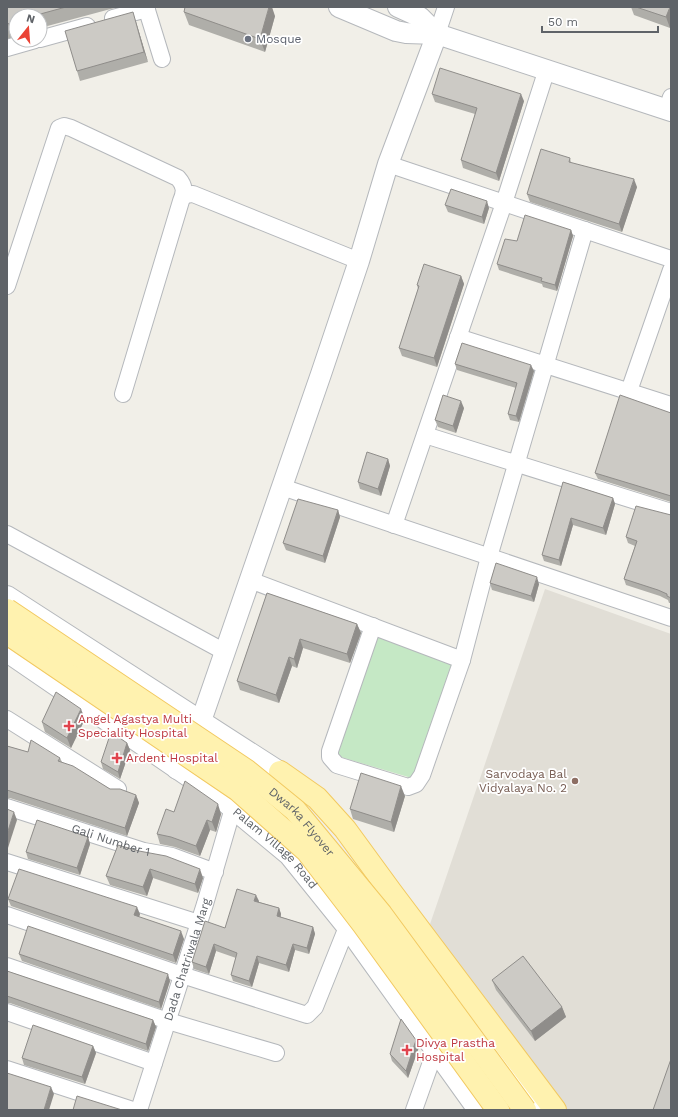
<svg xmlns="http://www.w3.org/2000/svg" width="678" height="1117" font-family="'Work Sans',sans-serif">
<rect width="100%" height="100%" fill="#f1efe8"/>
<!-- education -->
<polygon fill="#e1ded6" points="545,589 671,634 671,1110 565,1110 429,927"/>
<!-- green -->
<polygon fill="#c5e8c5" points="375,632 454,663 415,779 334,755"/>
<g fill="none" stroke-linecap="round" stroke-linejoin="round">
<defs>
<g id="minor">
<polyline points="146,7 162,59"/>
<polyline points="113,18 147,9"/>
<polyline points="437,34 446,7"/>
<polyline points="40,39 87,26"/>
<polyline points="7,48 35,40"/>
<polyline points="667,109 671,97"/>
<polyline points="388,164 671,259"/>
<polyline points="184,195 193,194 359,261"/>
<path d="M7,286L59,128L64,126L71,128L178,178C185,186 185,192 181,201L123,394"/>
<polyline points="458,337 671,405"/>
<polyline points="629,391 671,270"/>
<polyline points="425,435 671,512"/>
<polyline points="282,487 671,618"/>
<polyline points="394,525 504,203 547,69"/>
<polyline points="7,534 225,652"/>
<polyline points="250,580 462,660 489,557 585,230"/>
<polyline points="373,626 330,751 330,757 337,765 408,787 416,784 422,775 462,660"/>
<polyline points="7,719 118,789"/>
<path id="s1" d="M7,807L144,851L172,856L215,872"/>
<polyline points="7,862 199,923"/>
<polyline points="7,915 182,975 307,1015 315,1007 347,927"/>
<polyline points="7,966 168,1021 276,1053"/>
<polyline points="7,1012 154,1063"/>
<polyline points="7,1069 133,1110"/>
<path id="s2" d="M139,1110L205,904L233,808"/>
<polyline points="414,1110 435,1051"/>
</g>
<g id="tertiary">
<polyline points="339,7 396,31 406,33 437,34 671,111"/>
<polyline points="398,7 420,17 437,34"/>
<polyline points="7,596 280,772 292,784"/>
<path id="s3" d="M7,652L220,798L289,855L347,927L478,1110"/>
<polyline points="177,769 201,721 321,374 359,261 388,164 437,34"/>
<polyline points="463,1005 538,1110"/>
</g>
<polyline id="primary" points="280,772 317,798 345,829 391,892 555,1110"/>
</defs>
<!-- minor casing -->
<use href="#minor" stroke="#b5b8bc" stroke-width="18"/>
<!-- tertiary casing -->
<use href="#tertiary" stroke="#b5b8bc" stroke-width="22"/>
<!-- primary casing -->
<use href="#primary" stroke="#f2c960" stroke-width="24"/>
<!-- minor -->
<use href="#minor" stroke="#fff" stroke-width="16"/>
<!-- tertiary -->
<use href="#tertiary" stroke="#fff" stroke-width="20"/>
<!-- primary -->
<use href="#primary" stroke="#fff2af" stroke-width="22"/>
<defs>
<g id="primary-bridge">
<path id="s4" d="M7,610L247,771L295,810L381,914L525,1110"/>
<polyline points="7,633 238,790 307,851 363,924 498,1110"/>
</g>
</defs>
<!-- primary-bridge casing -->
<use href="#primary-bridge" stroke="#f2c960" stroke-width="24" stroke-linecap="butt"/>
<!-- primary-bridge -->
<use href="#primary-bridge" stroke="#fff2af" stroke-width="22"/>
</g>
<!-- wall -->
<g fill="#afaea9">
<polygon points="7,7 118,7 40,28 40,16 16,16 16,36 7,39"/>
<polygon points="631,7 671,7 671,25 670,28 634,15"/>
<polygon points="184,12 275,16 265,52 189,25"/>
<polygon points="136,22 148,62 80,81 77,71"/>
<polygon points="432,94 524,101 499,181 463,168 461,160 475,114 435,102"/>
<polygon points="570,158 571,163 637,187 622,232 530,202 527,194"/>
<polygon points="445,205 489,208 484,224 448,212"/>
<polygon points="571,230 573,236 557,291 543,287 542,284 499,270 497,264 517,241"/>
<polygon points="461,276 464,284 437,367 402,356 399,348 418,289 417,285"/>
<polygon points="455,364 534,371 519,422 510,420 508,414 516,388 457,370"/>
<polygon points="464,408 456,433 438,427 435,420"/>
<polygon points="671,413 671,502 598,479 595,473"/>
<polygon points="388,459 390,466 381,496 360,489 358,482"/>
<polygon points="563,482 613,498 615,504 606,535 573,525 561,566 544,561 542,555"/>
<polygon points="338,510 340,517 325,563 286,550 283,543"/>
<polygon points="670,515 671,515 671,603 669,603 668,600 660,596 626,585 624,579 635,546 628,543 626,537"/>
<polygon points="490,583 539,584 534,602 492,590"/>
<polygon points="267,593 357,624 361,633 350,663 303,648 297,668 292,666 279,703 240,690 237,681"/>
<polygon points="85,719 71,748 45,732 42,722"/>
<polygon points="127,743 130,750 120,779 103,769 101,762"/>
<polygon points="7,746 28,752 60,758 62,762 110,789 136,795 139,803 127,836 10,798 7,799"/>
<polygon points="405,796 394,832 353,819 350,809"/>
<polygon points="174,812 221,814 216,832 210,830 200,856 175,847 160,844 157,834"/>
<polygon points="88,837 90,844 80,875 28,859 26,852"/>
<polygon points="118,845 203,878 198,893 153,878 147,896 110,885 106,876"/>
<polygon points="8,899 140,914 139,917 184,939 176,963 11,906"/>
<polygon points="259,901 259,902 279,908 281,914 281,917 313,927 315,934 309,954 295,950 289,972 259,963 252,987 233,981 231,975 236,958 216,951 209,974 194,969 192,962 225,928"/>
<polygon points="19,954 170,981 161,1009 22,961"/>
<polygon points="7,971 153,1020 156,1027 148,1051 10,1003 7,1003"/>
<polygon points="492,980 562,1007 566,1017 535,1041 496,990"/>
<polygon points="416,1040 419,1047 408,1078 392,1061 390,1054"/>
<polygon points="93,1046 96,1053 85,1084 24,1065 22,1058"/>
</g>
<!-- shaded-wall -->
<g fill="#8f8d8a">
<polygon points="269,7 272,7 275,16 265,52 260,39"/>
<polygon points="670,7 671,7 671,25 670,28 666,17"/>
<polygon points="133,12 148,62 144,52"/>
<polygon points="521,94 524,101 499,181 496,173"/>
<polygon points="634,179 637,187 622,232 619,224"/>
<polygon points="487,201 489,208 484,224 482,217"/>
<polygon points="571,230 573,236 557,291 555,285"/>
<polygon points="461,276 464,284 437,367 434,358"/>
<polygon points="531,365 534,371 519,422 516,416"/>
<polygon points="461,401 464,408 456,433 453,426"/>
<polygon points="388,459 390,466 381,496 378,489"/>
<polygon points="613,498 615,504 606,535 603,528"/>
<polygon points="338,510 340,517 325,563 323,556"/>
<polygon points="571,518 573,525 561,566 559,560"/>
<polygon points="537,577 539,584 534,602 531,596"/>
<polygon points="357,624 361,633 350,663 347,654"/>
<polygon points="300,639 303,648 297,668 294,659"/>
<polygon points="289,657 292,666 279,703 276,695"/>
<polygon points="81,709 85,719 71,748 67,738"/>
<polygon points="127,743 130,750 120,779 118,772"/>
<polygon points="401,786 405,796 394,832 391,822"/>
<polygon points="136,795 139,803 127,836 125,828"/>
<polygon points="218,804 221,814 216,832 212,822"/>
<polygon points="14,812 17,820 7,851 7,834"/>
<polygon points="207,820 210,830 200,856 196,846"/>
<polygon points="88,837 90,844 80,875 77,868"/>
<polygon points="150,869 153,878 147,896 143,887"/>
<polygon points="200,869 203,878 198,893 195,884"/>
<polygon points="256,895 259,901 257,908 254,901"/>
<polygon points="137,907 140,914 137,923 134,915"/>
<polygon points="279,908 281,914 279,923 277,916"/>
<polygon points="313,927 315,934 309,954 307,948"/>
<polygon points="181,931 184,939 176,963 173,955"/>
<polygon points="214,944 216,951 209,974 206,967"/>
<polygon points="293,944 295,950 289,972 286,965"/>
<polygon points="257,956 259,963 252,987 249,981"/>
<polygon points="168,974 170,981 161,1009 159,1002"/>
<polygon points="562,1007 566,1017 535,1041 531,1031"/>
<polygon points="153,1020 156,1027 148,1051 146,1044"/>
<polygon points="416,1040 419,1047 408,1078 406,1071"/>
<polygon points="93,1046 96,1053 85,1084 82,1077"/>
<polygon points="51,1087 54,1094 49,1110 44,1110"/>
</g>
<!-- building -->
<g fill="#cccac5" stroke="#8f8d8a">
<polygon points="7,7 66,7 33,16 16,16 16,22 7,24"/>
<polygon points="185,7 269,7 260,39 184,12"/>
<polygon points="636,7 670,7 666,17"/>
<polygon points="133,12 144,52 77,71 65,31"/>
<polygon points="440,68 521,94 496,173 461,160 477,108 432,94"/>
<polygon points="541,149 570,158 569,162 634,179 619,224 527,194"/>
<polygon points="451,189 487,201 482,217 445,205"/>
<polygon points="525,215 571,230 555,285 541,281 542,278 497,264 505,239 517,241"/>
<polygon points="424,264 461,276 434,358 399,348 419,286 417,285"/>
<polygon points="462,343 531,365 516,416 508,414 517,383 455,364"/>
<polygon points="443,395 461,401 453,426 435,420"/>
<polygon points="620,395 671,413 671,496 595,473"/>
<polygon points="367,452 388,459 378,489 358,482"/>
<polygon points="563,482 613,498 603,528 571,518 559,560 542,555"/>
<polygon points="298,499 338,510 323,556 283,543"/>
<polygon points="636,506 671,515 671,598 667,596 667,594 658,590 624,579 637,541 626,537"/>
<polygon points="496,563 537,577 531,596 490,583"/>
<polygon points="267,593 357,624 347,654 300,639 294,659 289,657 276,695 237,681"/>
<polygon points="56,692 81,709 67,738 42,722"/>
<polygon points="111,732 127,743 118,772 101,762"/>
<polygon points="31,740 60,758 58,761 73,766 110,789 120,789 136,795 125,828 7,790 7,746 28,752"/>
<polygon points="361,773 401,786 391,822 350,809"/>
<polygon points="185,781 218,804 212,822 207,820 196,846 171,837 157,834 166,809 174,812"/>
<polygon points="7,809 14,812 7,834"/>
<polygon points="37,820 88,837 77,868 26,852"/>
<polygon points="118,845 139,851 166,856 200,869 195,884 150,869 143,887 106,876"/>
<polygon points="19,869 137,907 134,915 181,931 173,955 8,899"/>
<polygon points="237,889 256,895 254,901 279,908 277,916 313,927 307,948 293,944 286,965 257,956 249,981 231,975 237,953 214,944 206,967 192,962 205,921 225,928"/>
<polygon points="28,926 168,974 159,1002 19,954"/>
<polygon points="523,956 562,1007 531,1031 492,980"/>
<polygon points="7,971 153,1020 146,1044 7,996"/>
<polygon points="401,1019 416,1040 406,1071 390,1054"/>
<polygon points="33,1025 93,1046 82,1077 22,1058"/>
<polygon points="671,1059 671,1110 653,1110"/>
<polygon points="7,1073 51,1087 44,1110 7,1110"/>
<polygon points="77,1096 122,1110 73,1110"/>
</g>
<!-- markers -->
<circle fill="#6b7280" stroke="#fff" stroke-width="1.5" cx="248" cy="39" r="4"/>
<g fill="#e0444e" stroke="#fff" stroke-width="1.5">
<path d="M67 720h4v4h4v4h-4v4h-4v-4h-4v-4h4z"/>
<path d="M115 752h4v4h4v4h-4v4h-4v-4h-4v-4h4z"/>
<path d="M405 1044h4v4h4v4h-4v4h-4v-4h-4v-4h4z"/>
</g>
<circle fill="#8d6e63" stroke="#fff" stroke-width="1.5" cx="575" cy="781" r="4"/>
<g text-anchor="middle" stroke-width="3.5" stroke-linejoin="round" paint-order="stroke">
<!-- worship labels -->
<g font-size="12" fill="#5b616d" stroke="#fff" text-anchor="start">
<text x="256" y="43">Mosque</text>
</g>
<!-- health labels -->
<g font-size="12" fill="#be3a42" stroke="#fff" text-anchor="start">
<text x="78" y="723">Angel Agastya Multi<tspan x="78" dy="14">Speciality Hospital</tspan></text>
<text x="126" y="762">Ardent Hospital</text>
<text x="416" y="1047">Divya Prastha<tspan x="416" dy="14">Hospital</tspan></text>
</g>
<!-- education labels -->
<g font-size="12" fill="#785e54" stroke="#fff" text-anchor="end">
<text x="567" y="778">Sarvodaya Bal<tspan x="567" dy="14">Vidyalaya No. 2</tspan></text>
</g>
<!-- street labels -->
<g font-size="12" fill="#5f6368" stroke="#fff">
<text dy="4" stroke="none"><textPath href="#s4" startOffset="364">Dwarka Flyover</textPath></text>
<text dy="4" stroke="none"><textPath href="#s1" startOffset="109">Gali Number 1</textPath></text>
<text dy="4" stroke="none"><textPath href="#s3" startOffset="333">Palam Village Road</textPath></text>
<text dy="4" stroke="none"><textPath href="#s2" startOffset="158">Dada Chatriwala Marg</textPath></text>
</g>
</g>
<!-- border -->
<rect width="678" height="1117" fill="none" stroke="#5f6368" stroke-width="16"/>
<!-- north arrow -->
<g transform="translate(28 28) rotate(17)"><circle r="19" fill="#ffffff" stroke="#bfc1c3"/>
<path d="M0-3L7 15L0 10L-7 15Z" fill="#ea4335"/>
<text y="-6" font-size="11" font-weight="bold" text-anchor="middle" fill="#5f6368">N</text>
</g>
<!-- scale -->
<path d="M542 26v6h116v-6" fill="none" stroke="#5f6368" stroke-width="2"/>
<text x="548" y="26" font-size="12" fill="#5f6368" stroke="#ffffff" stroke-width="3" paint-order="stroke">50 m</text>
</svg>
